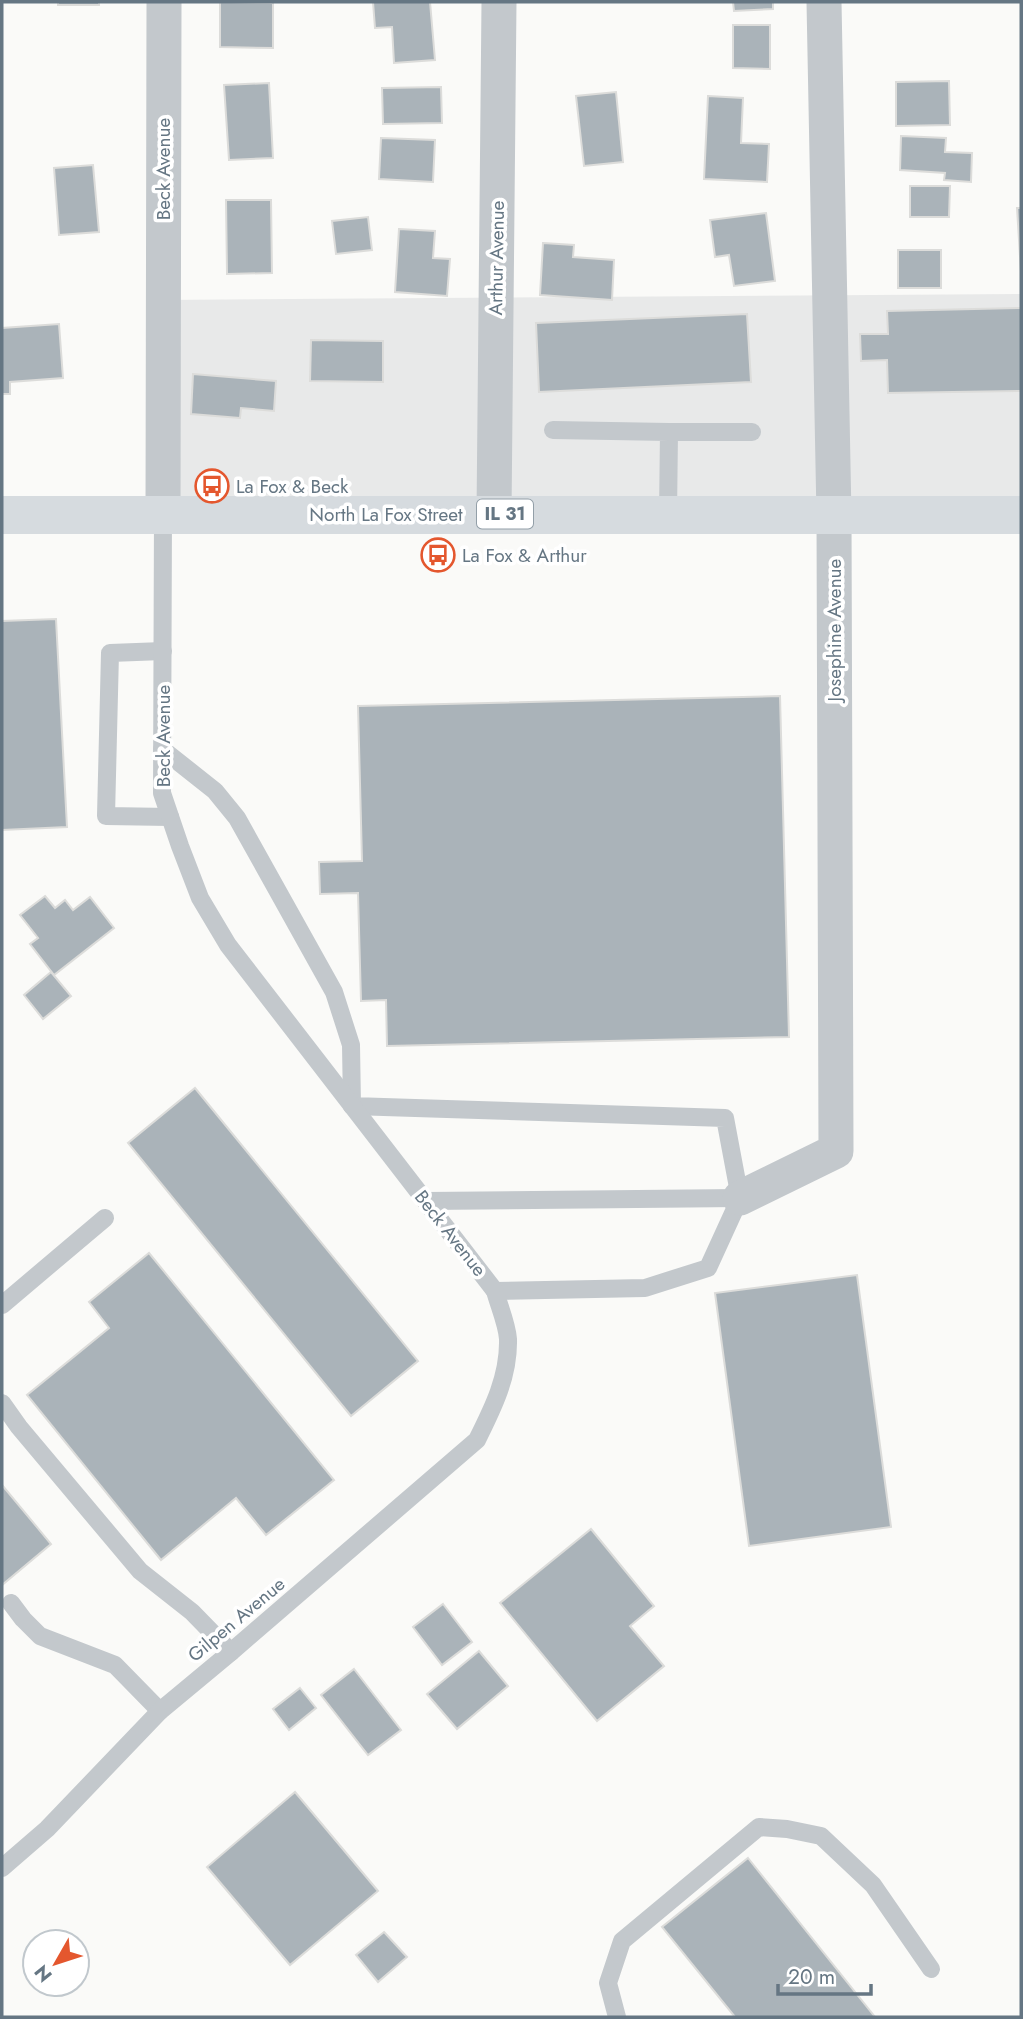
<svg xmlns="http://www.w3.org/2000/svg" width="1023" height="2019" font-family="Jost,sans-serif">
<rect width="100%" height="100%" fill="#fafaf8"/>
<!-- built -->
<polygon fill="#e8e9e9" points="1021,294 1021,508 158,509 160,300"/>
<!-- building -->
<g fill="#aab3b9" stroke="#dcdcda" stroke-width="2">
<rect x="58" y="2" width="41" height="3"/>
<polygon points="220,2 273,3 273,48 220,47"/>
<polygon points="373,2 430,2 435,60 394,63 392,27 375,28"/>
<polygon points="733,2 773,2 773,9 734,11"/>
<polygon points="733,25 770,25 770,69 733,68"/>
<polygon points="949,81 950,125 896,126 896,82"/>
<polygon points="269,83 273,158 229,160 224,85"/>
<polygon points="441,87 442,123 383,124 382,88"/>
<polygon points="616,92 623,162 584,166 576,96"/>
<polygon points="708,96 743,98 741,143 769,144 767,182 704,179"/>
<polygon points="901,136 946,138 945,152 972,153 971,182 944,180 945,173 900,170"/>
<polygon points="381,138 435,140 433,182 379,179"/>
<polygon points="93,165 99,232 59,235 54,168"/>
<polygon points="910,186 950,186 949,217 910,217"/>
<polygon points="226,200 271,200 272,273 227,274"/>
<polygon points="1017,208 1021,208 1021,272"/>
<polygon points="766,213 775,281 734,286 729,255 715,257 710,220"/>
<polygon points="368,217 372,250 336,254 332,221"/>
<polygon points="399,229 435,231 433,258 450,259 447,296 395,292"/>
<polygon points="543,243 574,245 573,257 614,260 612,300 540,295"/>
<rect x="898" y="250" width="43" height="38"/>
<polygon points="1021,308 1021,391 888,393 887,360 861,361 860,334 888,334 887,311"/>
<polygon points="747,314 751,382 539,392 536,323"/>
<polygon points="59,324 63,378 10,382 10,394 2,394 2,328"/>
<polygon points="311,340 383,341 383,382 310,381"/>
<polygon points="193,374 276,381 274,411 241,408 240,418 191,414"/>
<polygon points="56,619 67,827 2,830 2,621"/>
<polygon points="780,696 789,1037 387,1046 386,1000 361,1001 358,893 320,894 319,862 362,861 358,706"/>
<polygon points="45,896 55,908 65,900 73,910 90,897 114,928 54,975 30,944 38,938 20,915"/>
<polygon points="51,972 71,996 43,1019 24,995"/>
<polygon points="195,1088 418,1361 351,1416 128,1143"/>
<polygon points="149,1253 334,1480 266,1535 236,1498 161,1560 27,1395 109,1328 89,1302"/>
<polygon points="857,1275 891,1527 749,1546 715,1293"/>
<polygon points="2,1485 51,1544 2,1585"/>
<polygon points="591,1529 654,1606 630,1626 664,1666 597,1721 500,1603"/>
<polygon points="443,1604 472,1642 442,1665 413,1627"/>
<polygon points="479,1651 508,1686 457,1729 427,1694"/>
<polygon points="354,1669 401,1730 368,1755 321,1695"/>
<polygon points="300,1688 316,1708 289,1730 273,1709"/>
<polygon points="295,1792 378,1891 290,1965 207,1867"/>
<polygon points="748,1858 875,2017 735,2017 662,1927"/>
<polygon points="384,1932 407,1957 378,1982 356,1955"/>
</g>
<g fill="none" stroke-linecap="round" stroke-linejoin="round">
<!-- service -->
<g stroke="#c3c8cc" stroke-width="18">
<polyline points="553,430 669,432 668,515"/>
<polyline points="669,432 752,432"/>
<polyline points="163,651 110,653 106,816 170,817"/>
<polyline points="162,749 215,791 237,818 334,992 351,1045 352,1106 725,1118 740,1198 708,1268 645,1288 495,1291"/>
<polyline points="426,1201 740,1198"/>
<polyline points="2,1305 105,1218"/>
<polyline points="2,1403 19,1427 140,1571 192,1612 231,1652"/>
<polyline points="11,1603 23,1619 40,1636 115,1665 160,1711"/>
<path d="M2,1868L47,1829L160,1711L231,1652L477,1440C493,1408 509,1376 508,1339C507,1324 499,1306 495,1291L228,945L200,898L180,846L162,793L163,514"/>
<polyline points="617,2017 608,1983 622,1941 759,1827 787,1829 821,1836 873,1885 931,1969"/>
</g>
<!-- minor -->
<g stroke="#c3c8cc" stroke-width="35">
<polyline points="163,514 164,2"/>
<polyline points="494,514 499,2"/>
<polyline points="740,1198 836,1151 834,516 824,2"/>
</g>
<!-- primary -->
<polyline stroke="#d6dbdf" stroke-width="38" points="2,515 1021,515"/>
</g>
<!-- icons -->
<defs>
<symbol id="bus-ring" viewBox="-11 -11 22 22"><circle r="9.5" fill="#fff" stroke="#e4572e" stroke-width="1.5"/><path d="M-5-6H5V4H4V6H2V4H-2V6H-4V4H-5ZM-3.5-4V0h7V-4ZM-3.5 1.2v1.5H-2V1.2ZM2 1.2v1.5H3.5V1.2Z" fill="#e4572e"/></symbol>
</defs>
<g fill-rule="evenodd">
<use href="#bus-ring" x="193" y="467" width="38" height="38"/>
<use href="#bus-ring" x="419" y="536" width="38" height="38"/>
</g>
<g text-anchor="middle" stroke-width="7" stroke-linejoin="round" paint-order="stroke">
<!-- shield labels -->
<rect fill="#fff" stroke="#939fa8" stroke-width="2" x="477" y="499.5" width="56" height="29" rx="5"/>
<g font-size="18" font-weight="bold" fill="#657683">
<text x="505" y="520">IL 31</text>
</g>
<!-- street labels -->
<g font-size="19" fill="#657683" stroke="#fff">
<text transform="translate(163 169) rotate(-90)" y="7">Beck Avenue</text>
<text transform="translate(496 258) rotate(-89)" y="7">Arthur Avenue</text>
<text x="386" y="521">North La Fox Street</text>
<text transform="translate(834 630) rotate(-90)" y="7">Josephine Avenue</text>
<text transform="translate(163 736) rotate(-90)" y="7">Beck Avenue</text>
<text transform="translate(451 1233) rotate(52)" y="7">Beck Avenue</text>
<text transform="translate(236 1619) rotate(-40)" y="7">Gilpen Avenue</text>
</g>
<!-- poi labels -->
<g font-size="19" fill="#657683" stroke="#fff" text-anchor="start">
<text x="236" y="493">La Fox &amp; Beck</text>
<text x="462" y="562">La Fox &amp; Arthur</text>
</g>
</g>
<!-- border -->
<rect width="1023" height="2019" fill="none" stroke="#657683" stroke-width="7"/>
<!-- north arrow -->
<g transform="translate(56 1963) rotate(231)"><circle r="33" fill="#ffffff" stroke="#c1c8cd" stroke-width="2"/>
<path d="M0-5L12 26L0 18L-12 26Z" fill="#e4572e"/>
<text y="-10" font-size="19" font-weight="bold" text-anchor="middle" fill="#657683">N</text>
</g>
<!-- scale -->
<path d="M778 1984v10h93v-10" fill="none" stroke="#657683" stroke-width="3.5"/>
<text x="788" y="1984" font-size="21" fill="#657683" stroke="#ffffff" stroke-width="5" paint-order="stroke">20 m</text>
</svg>
